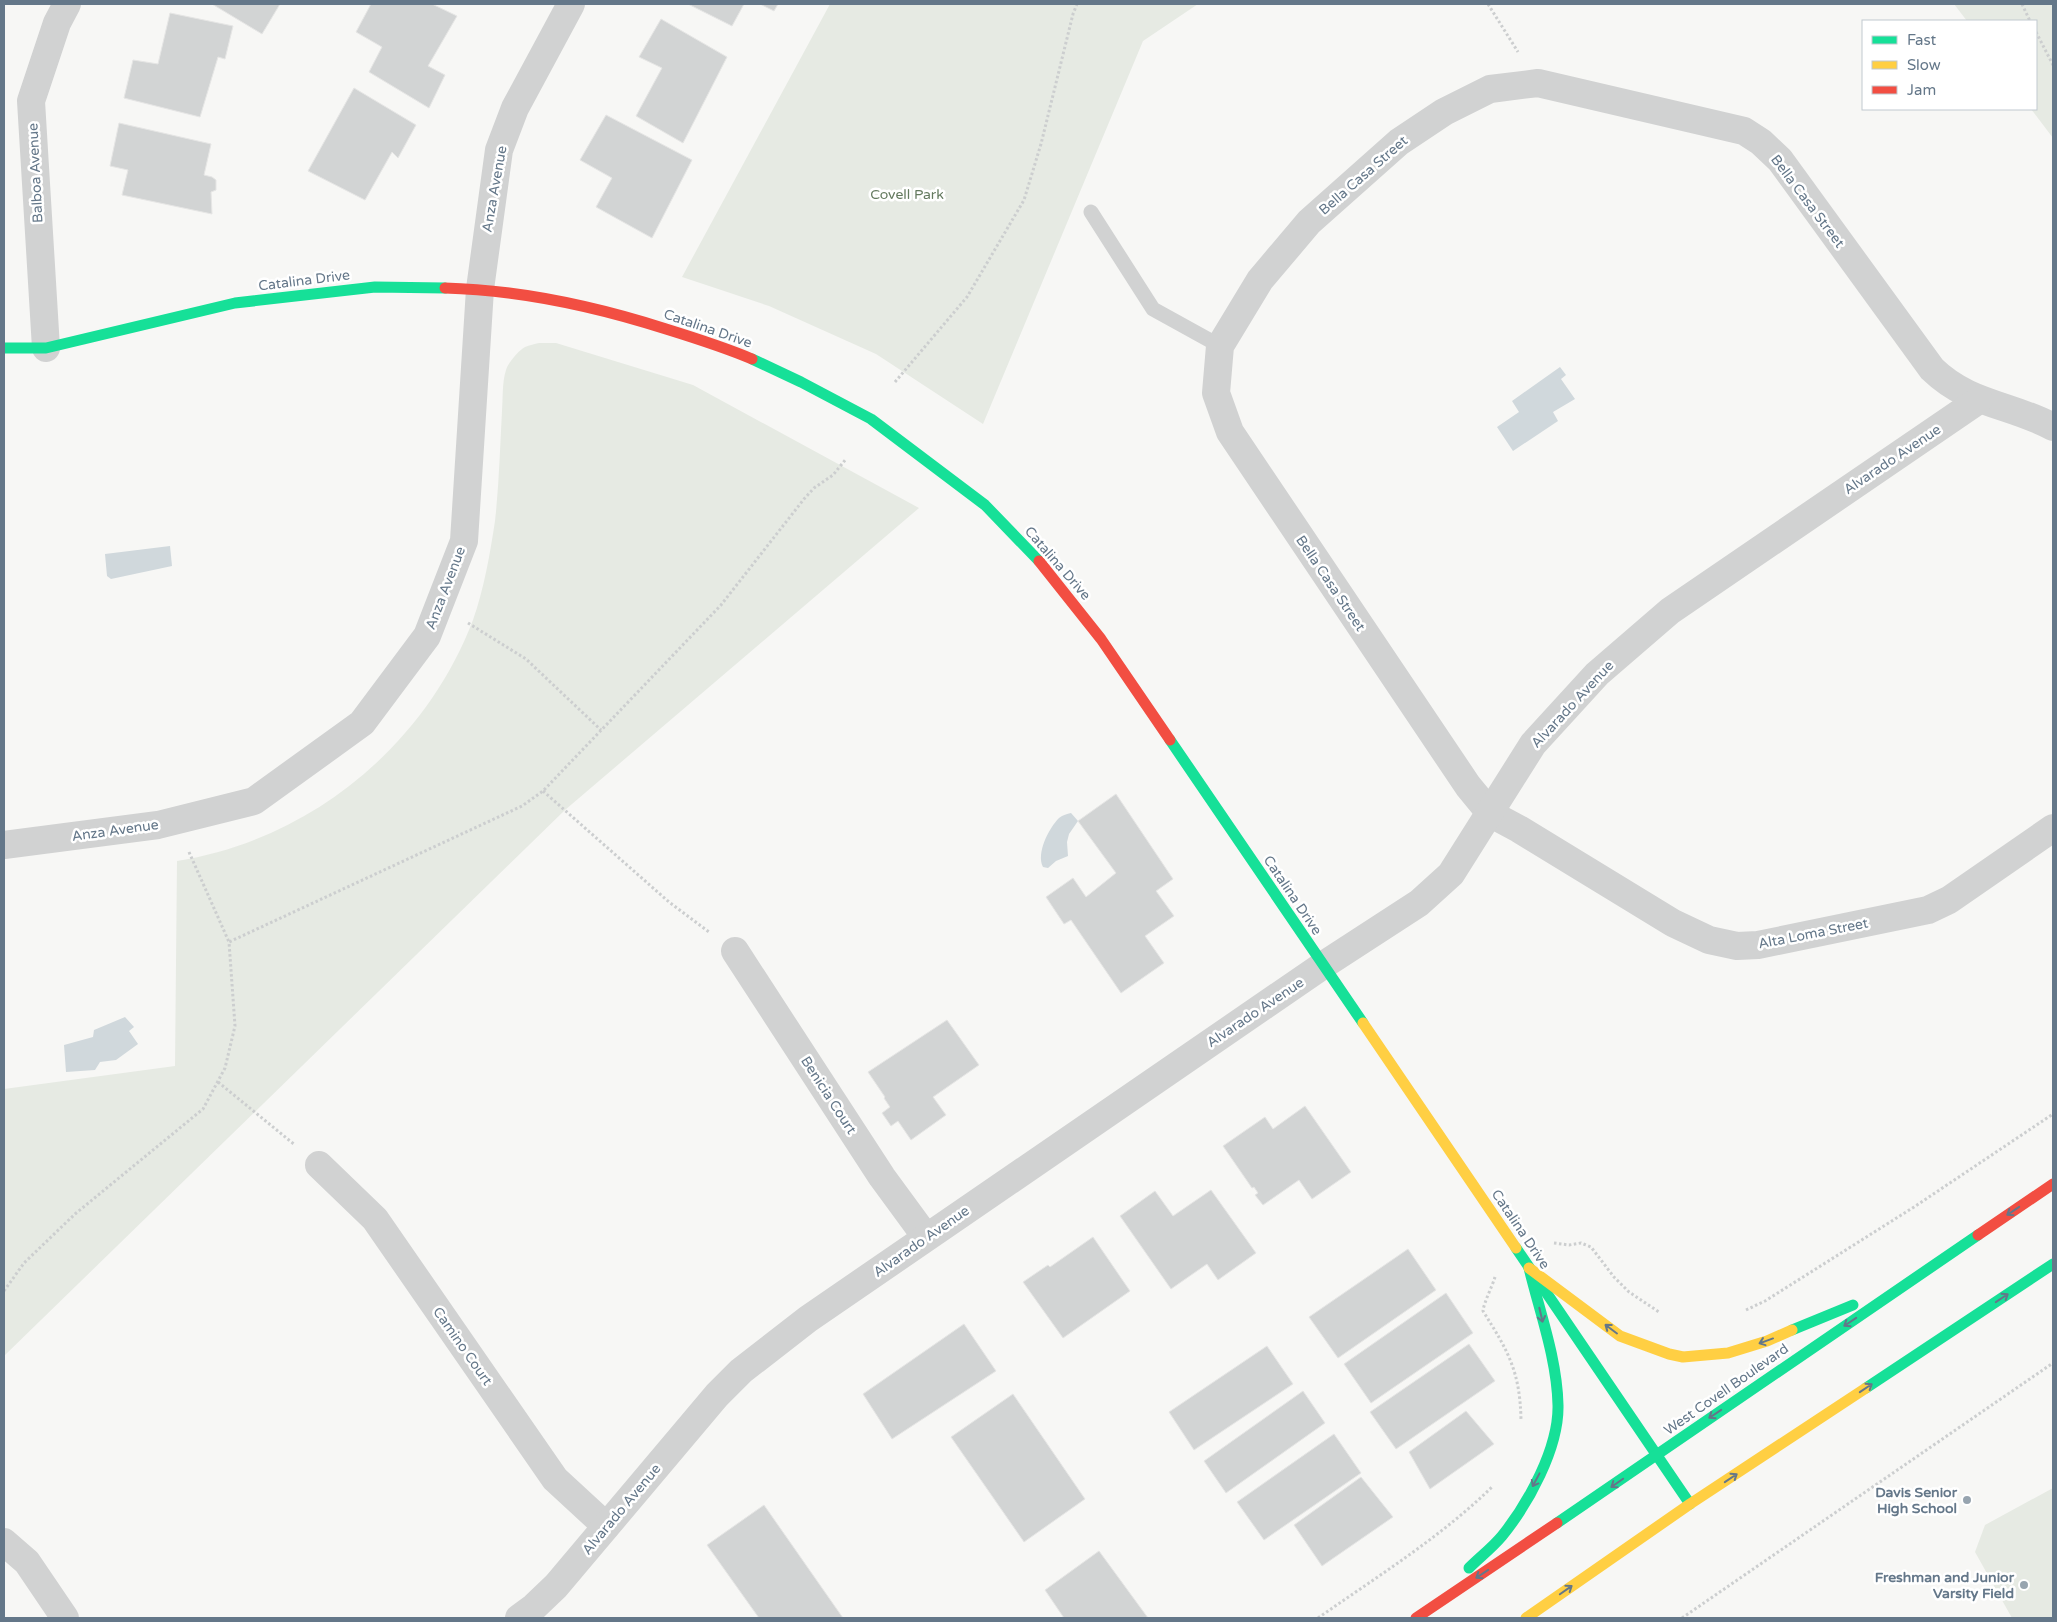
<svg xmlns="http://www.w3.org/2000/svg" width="2057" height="1622" font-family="'Varela Round',sans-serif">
<rect width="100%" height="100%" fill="#f7f7f5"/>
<!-- green -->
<g fill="#e6eae3">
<polygon points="830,4 1198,4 1143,41 983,424 876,354 769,306 682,277"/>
<polygon points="1954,4 2053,4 2053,138 2031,109 2036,109 2036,21 1967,21"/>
<path d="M539,343H556L693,385L919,508L565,810L4,1356V1089L175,1066L177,861C310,840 425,746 473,620C484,589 490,554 495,521C499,485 500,448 502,411C503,399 502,382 506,370C508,363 519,350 525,347C529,345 535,344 539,343Z"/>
<polygon points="2053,1488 2053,1618 2012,1618 1975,1552 1985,1525"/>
</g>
<!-- water -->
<g fill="#d0d8dc">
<polygon points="1560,367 1566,375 1561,379 1575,399 1553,412 1558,421 1513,451 1497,427 1519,412 1512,401"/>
<polygon points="170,546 172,566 111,579 107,576 105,554"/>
<path d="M1071,813L1078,821L1069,834L1067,842L1068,856L1056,861L1048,868L1043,867C1036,853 1049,828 1059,818C1063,815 1067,814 1071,813Z"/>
<polygon points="125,1017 134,1027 129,1031 138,1044 116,1060 100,1062 95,1070 66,1072 64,1045 93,1037 94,1030"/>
</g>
<!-- building -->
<g fill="#d2d4d4" stroke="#e6e6e5">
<polygon points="212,4 280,4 262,34"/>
<polygon points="371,4 432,4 457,16 428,66 445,75 429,108 369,72 382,47 356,32"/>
<polygon points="688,4 744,4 732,26"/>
<polygon points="760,4 778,4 774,11"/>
<polygon points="170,13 233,26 225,59 218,57 200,117 124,98 133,60 158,64"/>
<polygon points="661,19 727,57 683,143 636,116 662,68 639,57"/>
<polygon points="354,88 416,125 398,158 392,152 365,200 308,171"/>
<polygon points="606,115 692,160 652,238 596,207 612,178 580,160"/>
<polygon points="119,123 211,144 204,175 212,177 216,180 216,190 211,192 212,214 122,195 128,170 110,166"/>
<polygon points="1116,794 1173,879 1156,891 1174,916 1145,936 1164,963 1121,993 1071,920 1064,924 1046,897 1073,878 1086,897 1116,873 1078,821"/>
<polygon points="947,1020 979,1065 933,1097 946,1115 911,1140 898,1121 891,1126 882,1113 890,1107 884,1098 885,1097 868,1072"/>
<polygon points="1305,1106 1351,1172 1312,1199 1299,1180 1263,1205 1255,1195 1258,1193 1254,1187 1252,1188 1223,1146 1265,1117 1273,1129"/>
<polygon points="1211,1190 1256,1253 1218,1280 1207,1264 1171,1289 1120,1216 1155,1191 1173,1216"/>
<polygon points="1093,1237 1130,1291 1063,1338 1023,1282 1048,1265 1050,1267"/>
<polygon points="1408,1249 1436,1290 1338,1358 1309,1317"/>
<polygon points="1446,1293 1473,1333 1371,1403 1344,1364"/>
<polygon points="964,1324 996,1371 892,1439 863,1394"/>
<polygon points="1469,1344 1495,1381 1396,1449 1370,1412"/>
<polygon points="1267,1346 1293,1384 1194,1450 1169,1412"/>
<polygon points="1303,1391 1325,1423 1226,1493 1204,1461"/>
<polygon points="1013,1394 1085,1499 1024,1542 951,1437"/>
<polygon points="1466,1411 1494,1444 1430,1489 1409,1452"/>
<polygon points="1334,1434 1361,1473 1264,1540 1237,1502"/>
<polygon points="1361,1477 1393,1517 1322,1566 1294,1525"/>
<polygon points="764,1505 843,1618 759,1618 707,1545"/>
<polygon points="1099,1551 1148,1618 1064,1618 1045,1590"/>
</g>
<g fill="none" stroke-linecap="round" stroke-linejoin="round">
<!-- path -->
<g stroke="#cccecf" stroke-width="3" stroke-dasharray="2.5 2.5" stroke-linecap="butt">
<polyline points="1488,4 1518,52"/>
<polyline points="2022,4 2030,21"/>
<polyline points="2036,32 2053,65"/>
<polyline points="895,382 967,297 1024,200 1041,144 1073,14 1077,4"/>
<polyline points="468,623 526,659 601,730"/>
<polyline points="543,791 669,902 709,932"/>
<polyline points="189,852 229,942"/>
<polyline points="218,1082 295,1145"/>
<polyline points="1554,1243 1569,1245 1581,1243 1591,1247 1614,1277 1629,1292 1659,1312"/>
<path d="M1495,1277C1492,1287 1484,1302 1483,1311C1508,1351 1520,1371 1521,1420"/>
<polyline points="4,1291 24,1263 75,1214 203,1109 225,1068 235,1026 229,942 522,806 543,791 721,605 804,499 814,488 833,475 846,459"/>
<polyline points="1746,1310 1765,1301 1914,1207 2053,1114"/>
<path d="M1318,1618C1378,1576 1441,1537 1493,1486"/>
<polyline points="1682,1618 2053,1363"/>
</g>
<!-- lane -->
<polyline stroke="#d1d2d2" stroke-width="15" points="1091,212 1153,309 1220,346"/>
<!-- street -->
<g stroke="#d1d2d2" stroke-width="28">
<polyline points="46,348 31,101 57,23 67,4"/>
<path d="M2053,427C2011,404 1969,405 1932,369L1780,160L1761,142L1744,131L1538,83L1490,89L1444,112L1399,142L1309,222L1260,280L1220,346L1216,393L1230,432L1468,786L1491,814L1519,829L1673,923L1709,940L1737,946L1758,945L1928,910L1949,900L2053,828"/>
<polyline points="4,845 158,825 254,801 362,723 427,636 464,541 480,289 499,150 515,108 571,4"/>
<polyline points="735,951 882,1177 926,1237"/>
<polyline points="319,1165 375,1219 555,1479 606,1526"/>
<polyline points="4,1542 27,1562 65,1618"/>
<polyline points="519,1618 534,1607 556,1586 717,1395 741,1371 808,1319 1322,966 1419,903 1451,874 1533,744 1597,674 1670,611 1979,400"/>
</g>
<!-- fast -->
<g stroke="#16e098" stroke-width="11">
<polyline points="4,348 46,348 235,303 375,287 445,288"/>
<polyline points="752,359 801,382 871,419 985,505 1039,561"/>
<polyline points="1170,740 1363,1023"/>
<polyline points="1516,1248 1690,1504"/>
<polyline points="1792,1330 1853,1305"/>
<polyline points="1866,1388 2053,1264"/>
<polyline points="1557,1523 1978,1235"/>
<path d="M1469,1568C1480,1557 1492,1548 1502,1536C1528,1504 1559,1448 1558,1405C1557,1359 1540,1313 1529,1268"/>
</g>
<!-- slow -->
<g stroke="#ffcf43" stroke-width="11">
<polyline points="1363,1023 1516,1248"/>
<polyline points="1529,1268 1620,1336 1669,1354 1683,1357 1728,1353 1767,1341 1792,1330"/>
<polyline points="1526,1618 1690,1504 1866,1388"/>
</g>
<!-- jam -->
<g stroke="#f24e42" stroke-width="11">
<path d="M445,288C521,290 594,306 666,329C695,338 724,347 752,359"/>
<polyline points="1039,561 1101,639 1170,740"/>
<polyline points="1978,1235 2053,1184"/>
<polyline points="1416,1618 1557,1523"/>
</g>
</g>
<!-- one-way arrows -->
<defs><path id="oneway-shaft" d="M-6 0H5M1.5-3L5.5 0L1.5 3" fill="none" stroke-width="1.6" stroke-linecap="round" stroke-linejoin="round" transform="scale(1.25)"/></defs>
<g stroke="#647789">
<use href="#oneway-shaft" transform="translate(2013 1211) rotate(146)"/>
<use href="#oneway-shaft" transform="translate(2002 1298) rotate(-34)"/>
<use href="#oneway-shaft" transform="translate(1541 1315) rotate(77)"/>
<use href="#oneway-shaft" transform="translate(1850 1322) rotate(146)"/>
<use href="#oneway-shaft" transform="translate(1611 1329) rotate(-143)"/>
<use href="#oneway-shaft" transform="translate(1766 1341) rotate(160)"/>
<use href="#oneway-shaft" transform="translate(1866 1388) rotate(-34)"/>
<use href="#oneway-shaft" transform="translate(1715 1414) rotate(146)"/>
<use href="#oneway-shaft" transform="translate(1731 1478) rotate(-34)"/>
<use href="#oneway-shaft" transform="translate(1536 1480) rotate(118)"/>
<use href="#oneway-shaft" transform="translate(1617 1483) rotate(145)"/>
<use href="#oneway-shaft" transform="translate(1482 1574) rotate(146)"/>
<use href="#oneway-shaft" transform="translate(1566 1590) rotate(-35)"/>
</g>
<!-- markers -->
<g fill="#97a4af" stroke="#fff" stroke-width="2">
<circle cx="1967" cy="1500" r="5"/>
<circle cx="2024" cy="1585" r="5"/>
</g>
<g text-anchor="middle" stroke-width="5" stroke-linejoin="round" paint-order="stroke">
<!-- street labels -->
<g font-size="14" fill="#647789" stroke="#fff">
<text transform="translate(35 173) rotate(-93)" y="5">Balboa Avenue</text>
<text transform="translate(1363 175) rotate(-41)" y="5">Bella Casa Street</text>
<text transform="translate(494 189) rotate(-80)" y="5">Anza Avenue</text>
<text transform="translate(1808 201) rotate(53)" y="5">Bella Casa Street</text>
<text transform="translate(304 280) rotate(-7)" y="5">Catalina Drive</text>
<text transform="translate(708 328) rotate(19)" y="5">Catalina Drive</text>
<text transform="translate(1892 459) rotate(-34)" y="5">Alvarado Avenue</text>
<text transform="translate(1058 563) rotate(49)" y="5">Catalina Drive</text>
<text transform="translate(1331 583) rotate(56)" y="5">Bella Casa Street</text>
<text transform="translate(445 588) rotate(-69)" y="5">Anza Avenue</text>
<text transform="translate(1572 704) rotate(-47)" y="5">Alvarado Avenue</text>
<text transform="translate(115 830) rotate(-8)" y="5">Anza Avenue</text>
<text transform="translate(1293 895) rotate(56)" y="5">Catalina Drive</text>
<text transform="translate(1813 933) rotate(-11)" y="5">Alta Loma Street</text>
<text transform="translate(1255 1012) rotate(-34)" y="5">Alvarado Avenue</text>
<text transform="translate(829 1095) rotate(57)" y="5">Benicia Court</text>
<text transform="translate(1521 1229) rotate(56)" y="5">Catalina Drive</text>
<text transform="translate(921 1241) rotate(-35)" y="5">Alvarado Avenue</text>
<text transform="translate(463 1346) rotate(55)" y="5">Camino Court</text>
<text transform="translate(1726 1389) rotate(-35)" y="5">West Covell Boulevard</text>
<text transform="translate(621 1509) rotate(-50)" y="5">Alvarado Avenue</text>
</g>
<!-- park labels -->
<g font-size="14" fill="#647a5f" stroke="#fff">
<text x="907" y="199">Covell Park</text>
</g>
<!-- poi labels -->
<g font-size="14" font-weight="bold" fill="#647789" stroke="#fff" text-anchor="end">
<text x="1957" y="1497">Davis Senior<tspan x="1957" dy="16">High School</tspan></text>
<text x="2014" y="1582">Freshman and Junior<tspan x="2014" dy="16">Varsity Field</tspan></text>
</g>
</g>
<!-- border -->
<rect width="2057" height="1622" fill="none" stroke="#647789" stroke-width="10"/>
<!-- legend -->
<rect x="1862" y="20" width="175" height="90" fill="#ffffff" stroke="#c1c9d0"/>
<rect x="1872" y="36" width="25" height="8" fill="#16e098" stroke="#c1c9d0"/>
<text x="1907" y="45" font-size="15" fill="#647789">Fast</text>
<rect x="1872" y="61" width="25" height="8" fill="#ffcf43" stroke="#c1c9d0"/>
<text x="1907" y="70" font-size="15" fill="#647789">Slow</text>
<rect x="1872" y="86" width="25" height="8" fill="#f24e42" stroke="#c1c9d0"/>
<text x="1907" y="95" font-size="15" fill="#647789">Jam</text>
</svg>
